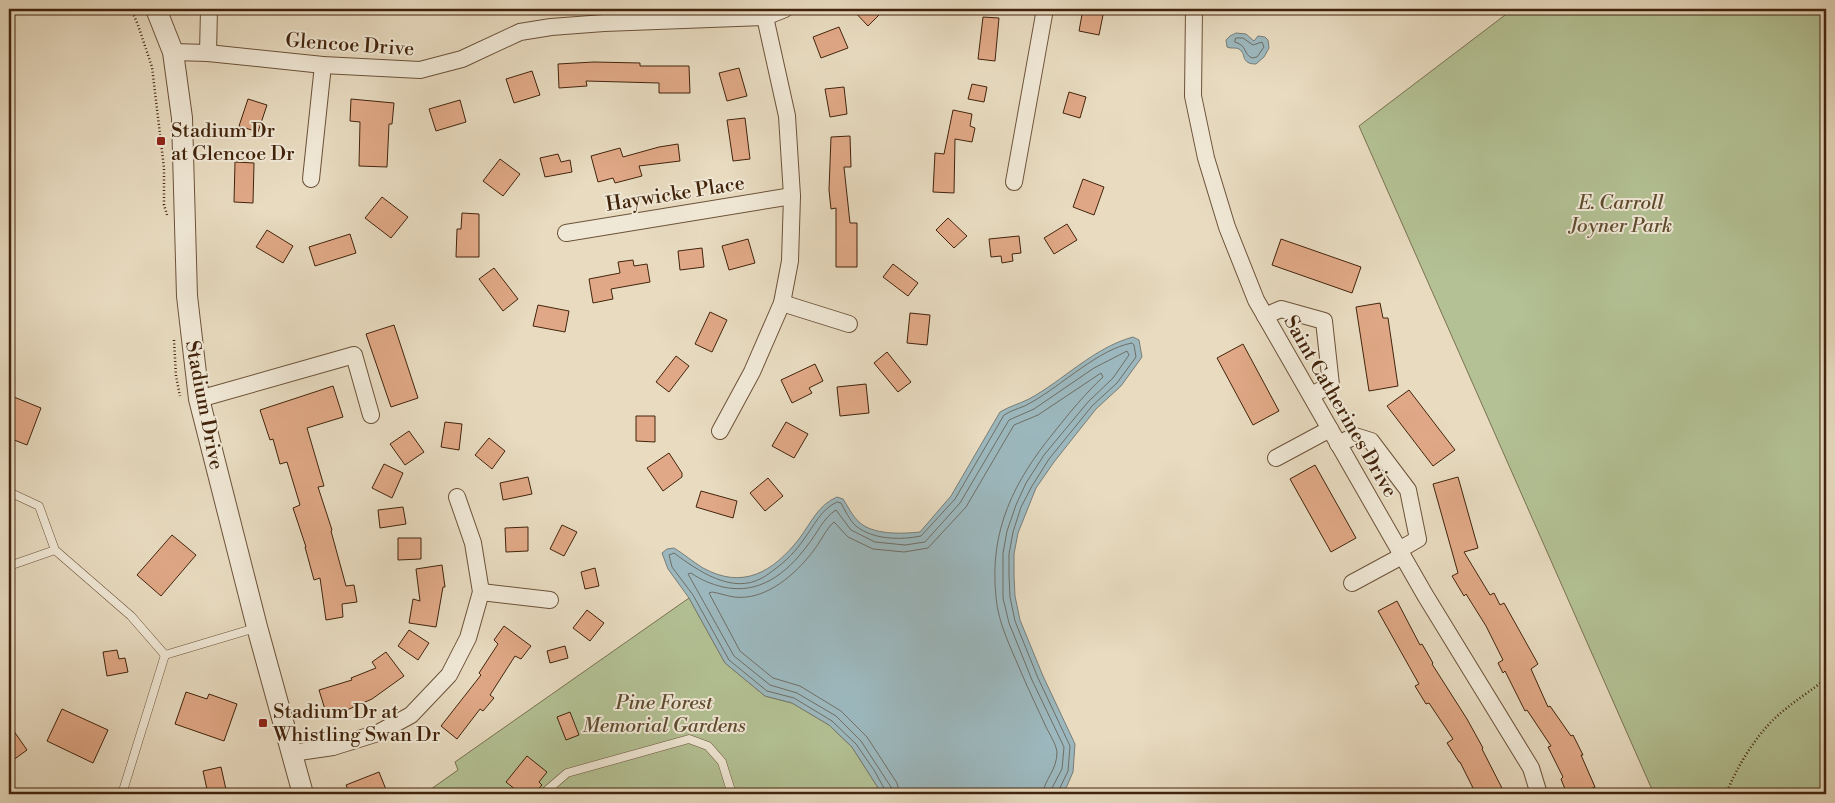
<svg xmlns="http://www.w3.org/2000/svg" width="1835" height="803" font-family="'Libre Bodoni',serif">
<rect width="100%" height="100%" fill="#e8dbc0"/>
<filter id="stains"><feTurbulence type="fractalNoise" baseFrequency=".004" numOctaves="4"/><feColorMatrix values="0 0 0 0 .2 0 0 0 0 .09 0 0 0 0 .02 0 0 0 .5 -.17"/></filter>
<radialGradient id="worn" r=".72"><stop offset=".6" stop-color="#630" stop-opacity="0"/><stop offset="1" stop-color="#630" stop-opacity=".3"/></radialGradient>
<!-- green -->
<g fill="#b3c194" stroke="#7a7250">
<polygon points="1513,9 1826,9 1826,794 1654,794 1359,126"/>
<polygon points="689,598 725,663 765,696 792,703 829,725 852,747 882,794 424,794 458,770 455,762"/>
</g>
<!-- water -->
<g fill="#9cb8be" stroke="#787d77">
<path d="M1236,33L1246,34L1254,41L1258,36L1265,37L1268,40L1269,48L1264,57L1256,64C1240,64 1247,54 1239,49C1236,47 1231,49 1227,47L1226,40L1230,36Z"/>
<path d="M1133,337L1139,340L1142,357L1121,386L1096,409L1054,462L1036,488L1018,533L1014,554V576L1015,596L1020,620L1043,676L1075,744L1073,772L1067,786L1060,794H882L852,747L829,725L792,703L765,696L725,663L689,598L668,569L662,553L667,549L674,548C684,554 693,562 703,568C743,590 773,572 799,539C811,523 818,505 837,497L843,499C848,506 852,516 859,522C873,535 901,534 920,532L951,496L1000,412C1010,406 1019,404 1029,399C1064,380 1093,348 1133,337Z"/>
</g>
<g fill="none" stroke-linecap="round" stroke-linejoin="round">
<!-- shore -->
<g stroke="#6f6e65" stroke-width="1">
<path d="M1236,38H1243L1253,45L1262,42L1264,47L1257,57L1252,58C1243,54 1248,46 1235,42Z"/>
<path d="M886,794L885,790L874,770L856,744L832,721L794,698L767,691L729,660L693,595L672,567L669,555L674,553C697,570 732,595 762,578C766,576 771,572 775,569C786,561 796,551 804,539C814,526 821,509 837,502L841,503C845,510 850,521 856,526C873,540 901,540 921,536L955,499L1004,415C1013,409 1023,408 1032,402C1062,385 1099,349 1132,343L1134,345L1136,357L1117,383L1092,406L1049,459L1032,486L1021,507L1013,532L1009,554V576L1010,597L1015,621L1038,678L1070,746L1068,771L1057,794"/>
<path d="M892,794L891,787L861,741L836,716L797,693L770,685L734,656L688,574L691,573C701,580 711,584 723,587C759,595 786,574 807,546C817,534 823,518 836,510L851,530L875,542L905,545L925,542L960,503L1009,420L1034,409L1094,368L1127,351L1129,355L1113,378L1088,402L1044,455L1026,483L1016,505L1007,531L1003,553V598L1009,623L1032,680L1064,747L1062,769L1052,788L1051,794"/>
<path d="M900,794L897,783L867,737L841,711L800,686L773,678L740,651L709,593L712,592C719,593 727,596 734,597C766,601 796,574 814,550C821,541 826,529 834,522L848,537L873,549L904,552L928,548L966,507L1014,425L1038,415L1101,373L1103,377C1085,394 1070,412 1055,431C1014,481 989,530 996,597C998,623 1011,648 1021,672C1029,691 1038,709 1046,727C1050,735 1056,744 1057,752C1057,771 1044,779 1043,794"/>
</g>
</g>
<!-- building -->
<g fill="#e0a886" stroke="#42240c">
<polygon points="852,9 885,9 868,26"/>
<polygon points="1083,9 1104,10 1099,35 1079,31"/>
<polygon points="983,17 999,18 995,61 978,59"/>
<polygon points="839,27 848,48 821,58 813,37"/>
<polygon points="594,62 640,63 640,66 689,66 690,93 659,93 659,83 586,81 587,86 559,88 558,64"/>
<polygon points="739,68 747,96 727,101 719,73"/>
<polygon points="532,71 540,95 514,103 506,79"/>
<polygon points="972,84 987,87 984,102 968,99"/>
<polygon points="844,87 847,114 830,117 825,89"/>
<polygon points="1069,92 1086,97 1080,118 1063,113"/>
<polygon points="248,99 267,105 258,132 239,126"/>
<polygon points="351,99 394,103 392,124 389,124 387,167 359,166 360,122 350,121"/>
<polygon points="460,100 466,122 436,131 429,109"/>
<polygon points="953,110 972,114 970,126 975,128 972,142 955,139 954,193 933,192 935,153 944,154"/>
<polygon points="745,118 750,159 733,161 727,120"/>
<polygon points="850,136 851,167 844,167 850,223 857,223 857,267 836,267 836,208 831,209 829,190 831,137"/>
<polygon points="678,144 680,161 639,166 642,176 615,183 613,178 598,182 591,156 620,148 623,157 659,147"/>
<polygon points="558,154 561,162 570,160 572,172 545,177 540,158"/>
<polygon points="500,159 520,174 503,196 483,181"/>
<polygon points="235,162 254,163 253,203 234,202"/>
<polygon points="1083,179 1104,187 1094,215 1073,207"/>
<polygon points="382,197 408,217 391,238 365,218"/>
<polygon points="462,213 479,214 479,257 456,257 457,229 461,229"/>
<polygon points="948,218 967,236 954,248 936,230"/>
<polygon points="1067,224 1077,240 1054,254 1044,238"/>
<polygon points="267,230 293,246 283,263 256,247"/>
<polygon points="350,234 356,253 315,266 309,247"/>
<polygon points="1019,236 1021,253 1012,254 1013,261 1002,263 1001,256 991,257 989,239"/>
<polygon points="748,239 755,263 729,270 722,246"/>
<polygon points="1281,239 1361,267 1352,293 1272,265"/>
<polygon points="702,248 704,267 680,270 678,251"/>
<polygon points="633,260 634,266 647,264 650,282 611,289 613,299 593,303 589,279 620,273 618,262"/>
<polygon points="893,264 918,283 908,296 883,277"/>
<polygon points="494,268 518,299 503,311 479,279"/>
<polygon points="1380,303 1383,318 1388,318 1398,386 1369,391 1356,307"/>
<polygon points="538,305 569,311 565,332 533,326"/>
<polygon points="710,312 727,320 712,352 695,344"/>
<polygon points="910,313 930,315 927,345 907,343"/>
<polygon points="394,325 418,398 391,407 366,334"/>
<polygon points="1243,344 1279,411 1253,425 1217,358"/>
<polygon points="887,352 911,382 898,392 874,363"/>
<polygon points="676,356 689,366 669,392 656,382"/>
<polygon points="815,364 823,381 809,388 812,393 792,403 781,380"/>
<polygon points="866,384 869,413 840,416 837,387"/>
<polygon points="333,386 343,417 307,428 324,486 318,487 332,530 331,531 346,586 354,585 357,602 342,604 343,617 326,620 320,578 314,580 305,547 306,547 293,508 300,505 287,462 280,464 273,439 270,440 260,410"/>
<polygon points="1409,390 1455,450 1433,466 1387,406"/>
<polygon points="9,395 41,408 27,445 9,438"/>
<polygon points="636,416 655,416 655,442 636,441"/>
<polygon points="445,422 462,424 459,450 441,447"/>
<polygon points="786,422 808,434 794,458 772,446"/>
<polygon points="409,431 424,452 405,465 390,444"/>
<polygon points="489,438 505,451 492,469 475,455"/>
<polygon points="669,453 682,473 682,477 663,491 647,468"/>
<polygon points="384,464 403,473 392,498 372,488"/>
<polygon points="1315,465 1356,538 1331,552 1290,479"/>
<polygon points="528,477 532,494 503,500 500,483"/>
<polygon points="1458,477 1478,548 1464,552 1490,595 1494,593 1500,605 1504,603 1538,664 1531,669 1548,707 1550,706 1571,736 1573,735 1583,755 1581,755 1595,787 1579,794 1567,794 1561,779 1563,777 1548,747 1551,746 1527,710 1525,711 1505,671 1503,673 1498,663 1503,660 1486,626 1466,594 1464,596 1452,576 1458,573 1433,484"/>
<polygon points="768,478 783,496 765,511 750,493"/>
<polygon points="701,491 737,501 733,518 696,507"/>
<polygon points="403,507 406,524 380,528 378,510"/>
<polygon points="562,525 577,532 564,556 550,549"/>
<polygon points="528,527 528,551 506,552 505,528"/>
<polygon points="172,535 196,555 161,596 137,575"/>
<polygon points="398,538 421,538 421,559 398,560"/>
<polygon points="442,565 445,587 443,587 436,627 409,623 413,599 420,601 416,569"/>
<polygon points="595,568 599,586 585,589 581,572"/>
<polygon points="1397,601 1420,645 1422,644 1433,663 1432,664 1467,719 1483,748 1482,749 1505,794 1476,794 1460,762 1459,762 1447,743 1453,739 1429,703 1426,704 1415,686 1419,684 1378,611"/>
<polygon points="587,610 604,623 590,641 573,628"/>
<polygon points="504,626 531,646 521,659 515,656 490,695 494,698 483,711 480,709 457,739 441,726 481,675 479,673 498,644 494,640"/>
<polygon points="409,630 429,643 418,660 398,646"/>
<polygon points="565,646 568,658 550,663 547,651"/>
<polygon points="117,650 119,659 125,658 128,672 107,676 103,652"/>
<polygon points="386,652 404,676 372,699 347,710 327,716 319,690 352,680 351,678 376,668 372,662"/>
<polygon points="186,692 207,699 209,694 237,704 224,741 175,724"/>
<polygon points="62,709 108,730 93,763 47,741"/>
<polygon points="570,712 579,735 566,740 557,717"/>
<polygon points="9,724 27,750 9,763"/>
<polygon points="527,756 547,772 539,782 542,785 534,794 521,794 506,782"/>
<polygon points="221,767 227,794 208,794 203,771"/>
<polygon points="379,772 387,792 381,794 350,794 346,785"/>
</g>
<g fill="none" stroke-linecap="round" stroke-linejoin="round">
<defs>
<g id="service">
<polyline points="9,492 39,506 55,550 131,616 165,655"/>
<polyline points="9,566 55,550"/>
<polyline points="52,794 56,793 71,794"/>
<polyline points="122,794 165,655 255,628"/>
<polyline points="544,794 545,792 567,773 689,739 708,746 722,762 732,794"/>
</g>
<g id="minor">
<polyline points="1194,9 1193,96 1206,158 1227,227 1256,300 1425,595 1531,768 1539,794"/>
<polyline points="173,52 208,53 323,65 420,70 462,59 520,32 551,27 604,23 765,17 785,9"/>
<polyline points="208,53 209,9"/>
<polyline points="311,179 323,65"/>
<polyline points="1014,182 1045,9"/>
<polyline points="566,233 792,196"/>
<polyline points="782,303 849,324"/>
<polyline points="1265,316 1281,309 1324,321 1331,385 1311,395"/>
<polyline points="199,399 354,355 371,415"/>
<polyline points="720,431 752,372 782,303 790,261 792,196 787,116 765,17"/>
<polyline points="1338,444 1355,436 1371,441 1408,490 1418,539 1399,550"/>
<polyline points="1276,458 1330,429"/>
<polyline points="1352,583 1402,556"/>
<polyline points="481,592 550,600"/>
<polyline points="292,753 333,747 378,733 411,715 449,675 468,638 481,592 473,543 457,497"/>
</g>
<polyline id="tertiary" points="156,9 173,52 182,118 187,296 199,399 257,627 303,794"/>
</defs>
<!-- service casing -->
<use href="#service" stroke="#6c5239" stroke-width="9"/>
<!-- minor casing -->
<use href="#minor" stroke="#6c5239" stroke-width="18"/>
<!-- tertiary casing -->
<use href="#tertiary" stroke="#6c5239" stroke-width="22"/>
<!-- path -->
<g stroke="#42240c" stroke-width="2.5" stroke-dasharray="1 2.5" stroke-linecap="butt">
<polyline points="131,9 138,25 152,67 164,168 164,205 167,215"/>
<polyline points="174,340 176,376 180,396"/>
<path d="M1726,794C1737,767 1753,740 1774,719C1790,704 1809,692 1826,679"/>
</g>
<!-- service -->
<use href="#service" stroke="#f0e8d6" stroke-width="8"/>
<!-- minor -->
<use href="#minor" stroke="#f0e8d6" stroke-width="16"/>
<!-- tertiary -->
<use href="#tertiary" stroke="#f0e8d6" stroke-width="20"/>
</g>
<!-- markers -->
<g fill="#8f2418" stroke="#f0e8d6" stroke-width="2">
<rect x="156" y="136" width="10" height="10" rx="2.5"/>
<rect x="258" y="718" width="10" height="10" rx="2.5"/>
</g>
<g text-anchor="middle" stroke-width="4" stroke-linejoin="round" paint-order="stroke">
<!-- street labels -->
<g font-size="20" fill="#42240c" stroke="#f0e8d6">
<text transform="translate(350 44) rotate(4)" y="7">Glencoe Drive</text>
<text transform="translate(675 193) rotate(-9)" y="7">Haywicke Place</text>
<text transform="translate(205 405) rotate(79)" y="7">Stadium Drive</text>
<text transform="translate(1341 406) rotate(60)" y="7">Saint Catherines Drive</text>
</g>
<!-- poi labels -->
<g font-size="20" fill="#42240c" stroke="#f0e8d6" text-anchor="start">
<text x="171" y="137">Stadium Dr<tspan x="171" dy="23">at Glencoe Dr</tspan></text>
<text x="273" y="718">Stadium Dr at<tspan x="273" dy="23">Whistling Swan Dr</tspan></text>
</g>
<!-- park labels -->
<g font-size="20" font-style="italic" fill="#5e4b2e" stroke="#f0e8d6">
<text x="1621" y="209">E. Carroll<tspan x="1621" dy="23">Joyner Park</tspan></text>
<text x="664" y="709">Pine Forest<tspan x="664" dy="23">Memorial Gardens</tspan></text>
</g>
</g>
<!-- margin -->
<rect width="1835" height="803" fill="none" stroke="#e8dbc0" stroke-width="30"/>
<rect x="10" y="10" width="1815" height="783" fill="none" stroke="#42240c" stroke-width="2.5"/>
<rect x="15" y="15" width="1805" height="773" fill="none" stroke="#42240c"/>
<rect width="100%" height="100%" filter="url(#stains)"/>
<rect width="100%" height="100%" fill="url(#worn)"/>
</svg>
